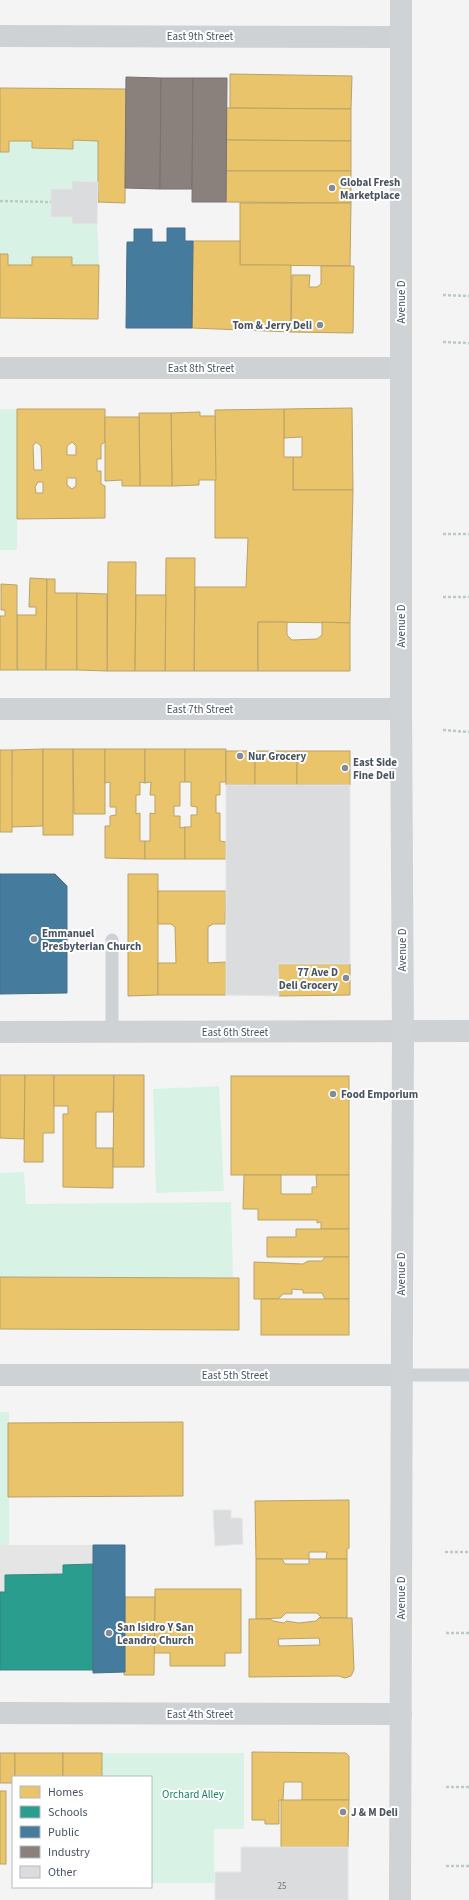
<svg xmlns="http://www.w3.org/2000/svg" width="469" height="1900" font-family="'Source Sans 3',sans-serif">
<rect width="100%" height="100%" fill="#f4f4f4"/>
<!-- education -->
<polygon fill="#e5e5e6" points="0,1412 9,1412 9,1545 93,1545 93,1670 0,1670"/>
<!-- green -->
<g fill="#d8f3e6">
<polygon points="73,140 98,141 98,182 73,181 72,189 51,189 51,217 72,217 73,224 97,224 99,265 72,265 72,257 32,258 32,265 8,265 8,254 0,254 0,152 9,141 32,141 32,148 72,149"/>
<rect x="0" y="409" width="17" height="141"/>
<polygon points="219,1086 224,1191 156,1193 153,1089"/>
<polygon points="24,1172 26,1204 231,1202 233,1277 0,1277 0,1173"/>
<rect x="0" y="1412" width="9" height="133"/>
<polygon points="102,1753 244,1753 244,1829 214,1829 214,1883 151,1883 151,1777 102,1777"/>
</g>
<!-- homes -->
<g fill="#e9c46a" stroke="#b9a268" fill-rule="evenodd">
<polygon points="230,74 352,76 351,109 230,108"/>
<polygon points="0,88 126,89 125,203 98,202 98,141 73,140 73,149 32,148 32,141 9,141 9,152 0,152"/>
<polygon points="226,108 351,109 351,141 226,140"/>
<polygon points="226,140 351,141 351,171 226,171"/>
<polygon points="226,171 351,171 351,203 226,202"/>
<polygon points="240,203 351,203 350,266 240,265"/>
<polygon points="193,241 240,241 240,265 291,265 291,332 192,328"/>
<polygon points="0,254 8,254 8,265 32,265 32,257 72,257 72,265 99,265 98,319 0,318"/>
<polygon points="321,266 354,266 353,333 291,332 292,275 310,275 309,287 317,287 321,284"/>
<polygon points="352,408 353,490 293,490 293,457 302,457 302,437 284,438 284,409"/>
<path d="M17,409H105V442L101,445V459H97V471H101V484L105,486V518L17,519ZM36,442L41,446L42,470H34L33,446ZM72,442L76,446V455H67V446ZM67,478H76V486L72,489L67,485ZM38,482H43V493H36L35,487Z"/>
<polygon points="284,409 284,457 293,457 293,490 353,490 350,623 258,622 258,671 194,671 195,587 246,587 248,538 215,538 215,410"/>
<polygon points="200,412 200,416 215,416 216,480 199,480 199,485 172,486 171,413"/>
<polygon points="139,413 171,413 172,486 140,486"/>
<polygon points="105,417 139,417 140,486 122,486 122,480 105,481"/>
<polygon points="166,558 195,558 194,671 165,671"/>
<polygon points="108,562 136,562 135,671 107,671"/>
<polygon points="30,578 47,579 46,670 17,670 17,615 36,615 36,607 29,607"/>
<polygon points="47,579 55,579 55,593 77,593 77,670 46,670"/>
<polygon points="1,584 17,585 17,670 0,670 0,616 5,616 5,610 1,610"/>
<polygon points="77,593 107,594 107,671 77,670"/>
<polygon points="136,595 166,595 165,671 135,671"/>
<polygon points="258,622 287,622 287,635 292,640 317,639 322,635 322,622 350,623 350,671 258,671"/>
<polygon points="43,749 43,826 11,827 12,750"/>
<rect x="43" y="749" width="30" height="86"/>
<polygon points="73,749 105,749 105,814 74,814"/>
<polygon points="105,749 145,749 145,783 140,782 140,795 136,795 136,814 140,813 140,841 145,841 145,859 105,858 105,826 110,826 110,816 116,815 116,807 110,807 110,782 105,783"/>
<polygon points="145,749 185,749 185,782 180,782 180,806 174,806 174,816 180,816 180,828 185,827 185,859 145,859 145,841 150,841 150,813 155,814 155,795 150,795 151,782 145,783"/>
<polygon points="185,749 226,749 226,782 220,782 220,795 216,795 216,813 220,813 220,841 226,842 226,859 185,859 185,827 191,827 191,815 197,815 197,807 191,806 191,782 185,782"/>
<rect x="0" y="750" width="12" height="82"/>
<rect x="226" y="751" width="29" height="34"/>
<rect x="255" y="751" width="42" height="34"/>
<rect x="297" y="751" width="53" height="34"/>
<polygon points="128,874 158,874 158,995 128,996"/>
<polygon points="158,891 226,891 225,924 213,924 208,927 208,963 226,962 226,995 158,995 158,963 176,963 175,927 171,924 158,924"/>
<polygon points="278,964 350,964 350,995 279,996"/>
<polygon points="0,1075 25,1075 24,1139 0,1138"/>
<polygon points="25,1075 54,1075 54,1133 43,1133 43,1162 24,1162"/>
<polygon points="54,1075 114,1075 113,1112 96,1112 96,1148 113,1148 113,1188 63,1187 63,1114 68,1114 68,1106 54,1106"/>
<polygon points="114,1075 144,1075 144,1167 113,1167"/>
<rect x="231" y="1076" width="118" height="99"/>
<polygon points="244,1175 281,1175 281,1194 312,1194 312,1187 317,1187 316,1175 349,1175 349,1229 321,1229 321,1222 317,1223 317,1220 258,1220 258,1209 243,1209"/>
<polygon points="296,1229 349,1229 349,1257 267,1257 267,1237 296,1237"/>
<polygon points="325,1257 349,1257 349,1299 325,1299 322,1293 303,1293 303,1290 292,1289 292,1294 283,1294 278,1299 254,1299 254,1262 303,1264 308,1261 322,1261"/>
<polygon points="0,1277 239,1278 239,1330 0,1329"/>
<rect x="261" y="1299" width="88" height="36"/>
<polygon points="183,1422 183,1496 8,1497 8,1423"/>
<polygon points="349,1500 349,1548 347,1549 347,1559 326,1559 327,1552 309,1552 309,1559 256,1559 255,1501"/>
<polygon points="256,1559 282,1559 285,1564 309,1564 309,1559 347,1559 347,1618 319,1618 321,1617 317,1613 286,1613 281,1618 256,1619"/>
<polygon points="155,1589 241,1589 241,1653 225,1653 225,1666 170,1666 170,1653 154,1653"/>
<polygon points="125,1597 155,1597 154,1675 124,1675"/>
<path d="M319,1618H352L354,1670L351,1676L345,1678L339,1676L249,1677V1619H270L273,1621L284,1623L286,1621L299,1623L316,1621ZM319,1638L320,1645L279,1646L278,1639Z"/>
<polygon points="252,1752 346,1753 349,1756 349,1800 302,1800 302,1782 284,1782 283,1800 279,1800 279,1824 265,1824 265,1820 252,1820"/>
<polygon points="0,1753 15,1753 15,1777 13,1777 13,1783 0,1783"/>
<rect x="15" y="1753" width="48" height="24"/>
<rect x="63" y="1753" width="39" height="24"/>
<rect x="0" y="1791" width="6" height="73"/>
<polygon points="281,1800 349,1800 348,1847 281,1847"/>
</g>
<!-- schools -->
<polygon fill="#2a9d8f" stroke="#338782" points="93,1564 93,1670 0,1670 0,1592 5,1592 5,1575 63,1574 63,1565"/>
<!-- public -->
<g fill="#457b9d" stroke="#466f8b">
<polygon points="167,228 185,228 185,241 193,241 192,328 126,328 127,242 134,242 134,229 152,229 152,242 167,242"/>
<polygon points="0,874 55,874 67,886 67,993 0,994"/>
<polygon points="93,1545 125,1545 125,1672 93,1673"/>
</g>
<!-- industry -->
<g fill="#8a817c" stroke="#767374">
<polygon points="126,77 161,78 160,189 125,188"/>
<polygon points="161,78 193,78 192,189 160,189"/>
<polygon points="193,78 227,78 226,202 192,202"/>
</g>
<!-- building -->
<g fill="#dbdcde" stroke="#e5e6e7">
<polygon points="72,181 98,182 97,224 72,224 72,217 51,217 51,189 72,189"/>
<polygon points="226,785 350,785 350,964 278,964 279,996 226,995"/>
<polygon points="213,1510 231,1510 231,1518 242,1518 243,1544 215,1546"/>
<polygon points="241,1847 348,1847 348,1900 215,1900 215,1872 241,1872"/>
</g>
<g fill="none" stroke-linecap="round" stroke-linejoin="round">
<!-- path -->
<g stroke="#bcc9c6" stroke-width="2.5" stroke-dasharray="3 2" stroke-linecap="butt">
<polyline points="0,201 51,202"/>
<polyline points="443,295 469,296"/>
<polyline points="443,342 469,343"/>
<polyline points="443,534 469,534"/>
<polyline points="443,597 469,597"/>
<polyline points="443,730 469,732"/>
<polyline points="445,1552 469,1552"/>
<polyline points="446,1633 469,1633"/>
<polyline points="446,1787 469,1787"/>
<polyline points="446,1866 469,1866"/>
</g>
<!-- lane -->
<g stroke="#cfd2d5" stroke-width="13">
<polyline points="112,940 112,1032"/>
<polyline points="401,1375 469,1375"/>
</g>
<!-- street -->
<g stroke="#cfd2d5" stroke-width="22">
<polyline points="0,36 401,37"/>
<polyline points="0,368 401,368"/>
<polyline points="0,709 401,709"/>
<polyline points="0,1032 469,1031"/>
<polyline points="0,1375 401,1375"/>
<polyline points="0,1713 401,1714"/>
</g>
<!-- secondary -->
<polyline stroke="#d0d3d6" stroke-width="22" points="400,1900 403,1032 401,709 401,0"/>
</g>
<!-- markers -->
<g fill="#858b95" stroke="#fff" stroke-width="1.5">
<circle cx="332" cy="188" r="4"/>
<circle cx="320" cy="325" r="4"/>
<circle cx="240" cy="756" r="4"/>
<circle cx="345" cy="768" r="4"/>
<circle cx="34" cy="939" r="4"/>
<circle cx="346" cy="978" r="4"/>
<circle cx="333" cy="1094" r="4"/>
<circle cx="109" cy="1633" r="4"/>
<circle cx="343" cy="1812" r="4"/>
</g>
<g text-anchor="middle" stroke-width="4" stroke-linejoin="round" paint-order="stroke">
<!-- number labels -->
<g font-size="9" fill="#6f7782">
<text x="282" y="1889">25</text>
</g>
<!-- street labels -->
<g font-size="11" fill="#495362" stroke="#fff">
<text x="200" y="40">East 9th Street</text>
<text transform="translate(401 302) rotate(-90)" y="4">Avenue D</text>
<text x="201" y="372">East 8th Street</text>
<text transform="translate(401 626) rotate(-90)" y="4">Avenue D</text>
<text x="200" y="713">East 7th Street</text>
<text transform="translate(402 950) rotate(-90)" y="4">Avenue D</text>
<text x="235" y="1036">East 6th Street</text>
<text transform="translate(401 1274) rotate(-90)" y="4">Avenue D</text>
<text x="235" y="1379">East 5th Street</text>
<text transform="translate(401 1598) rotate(-90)" y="4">Avenue D</text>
<text x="200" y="1718">East 4th Street</text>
</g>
<!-- poi labels -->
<g font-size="11" font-weight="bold" fill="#495362" stroke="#fff" text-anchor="start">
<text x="340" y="186">Global Fresh<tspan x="340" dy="13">Marketplace</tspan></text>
<text x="312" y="329" text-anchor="end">Tom &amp; Jerry Deli</text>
<text x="248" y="760">Nur Grocery</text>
<text x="353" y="766">East Side<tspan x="353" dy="13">Fine Deli</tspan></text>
<text x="42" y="937">Emmanuel<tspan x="42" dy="13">Presbyterian Church</tspan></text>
<text x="338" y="976" text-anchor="end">77 Ave D<tspan x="338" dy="13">Deli Grocery</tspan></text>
<text x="341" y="1098">Food Emporium</text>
<text x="117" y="1631">San Isidro Y San<tspan x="117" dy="13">Leandro Church</tspan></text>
<text x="351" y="1816">J &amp; M Deli</text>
</g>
<!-- park labels -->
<g font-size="11" fill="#14835a" stroke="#fff">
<text x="193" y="1798">Orchard Alley</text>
</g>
</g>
<!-- legend -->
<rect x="12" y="1776" width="140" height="112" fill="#ffffff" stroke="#b6bac0"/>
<rect x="20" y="1786" width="20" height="12" fill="#e9c46a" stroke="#b6bac0"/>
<text x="48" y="1796" font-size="12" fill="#495362">Homes</text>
<rect x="20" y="1806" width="20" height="12" fill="#2a9d8f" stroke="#b6bac0"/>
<text x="48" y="1816" font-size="12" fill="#495362">Schools</text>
<rect x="20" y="1826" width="20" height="12" fill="#457b9d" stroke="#b6bac0"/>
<text x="48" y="1836" font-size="12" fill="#495362">Public</text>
<rect x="20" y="1846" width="20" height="12" fill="#8a817c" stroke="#b6bac0"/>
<text x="48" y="1856" font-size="12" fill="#495362">Industry</text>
<rect x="20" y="1866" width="20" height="12" fill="#dbdcde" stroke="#b6bac0"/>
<text x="48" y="1876" font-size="12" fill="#495362">Other</text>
</svg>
